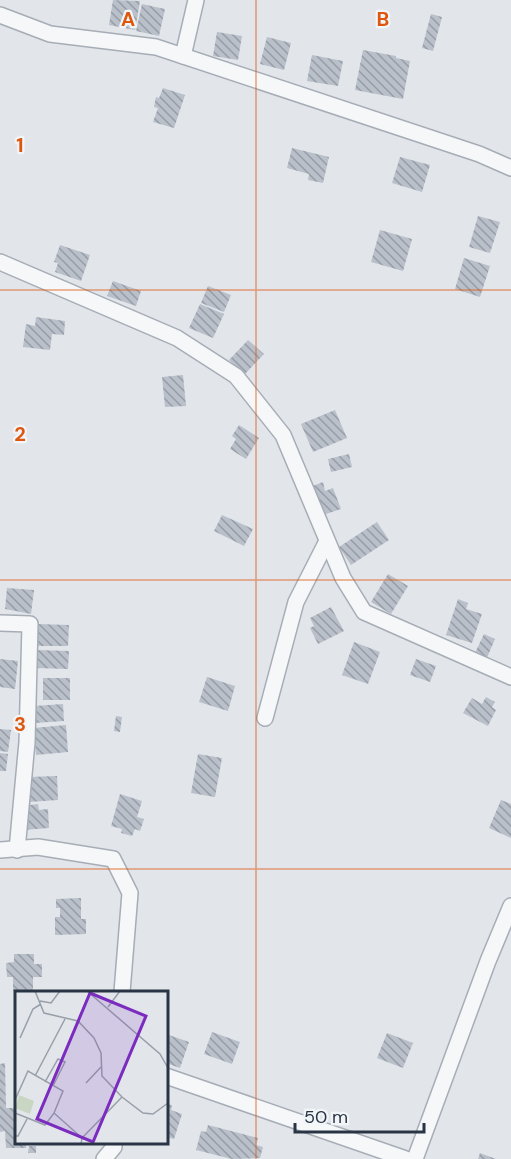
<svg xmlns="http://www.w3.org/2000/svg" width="511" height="1159" font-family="'DM Sans',sans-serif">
<defs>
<pattern id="building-back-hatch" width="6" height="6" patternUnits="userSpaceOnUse" patternTransform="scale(1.5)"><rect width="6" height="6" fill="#b9c0ca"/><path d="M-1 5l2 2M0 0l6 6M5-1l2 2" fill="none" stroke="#969da6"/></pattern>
</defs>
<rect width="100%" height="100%" fill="#e2e6eb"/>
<!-- building -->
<g fill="url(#building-back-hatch)">
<polygon points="113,0 140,1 135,30 109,25"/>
<polygon points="142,4 165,9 159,36 136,31"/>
<polygon points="431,14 442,17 433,51 422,48"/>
<polygon points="217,32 242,36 238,60 213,56"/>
<polygon points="267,37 291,43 284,70 260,64"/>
<polygon points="363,50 396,56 396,58 410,61 403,99 355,90"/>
<polygon points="312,55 343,61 338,86 307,81"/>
<polygon points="163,88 185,95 174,128 153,122 158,108 154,107 156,97 159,98"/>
<polygon points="292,148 329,157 323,183 308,180 309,174 287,168"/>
<polygon points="400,157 430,165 422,192 392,183"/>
<polygon points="478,216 500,222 490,253 469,247"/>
<polygon points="380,230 412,239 403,271 371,262"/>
<polygon points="60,245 90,255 81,281 55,272 58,263 54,262"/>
<polygon points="464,258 490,266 480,297 455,289"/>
<polygon points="113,281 141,291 136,306 107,296"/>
<polygon points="208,286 231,295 224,312 201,303"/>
<polygon points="200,304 224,314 213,338 189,328"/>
<polygon points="36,317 65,321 64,335 52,334 50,350 23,347 26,324 35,326"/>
<polygon points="248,340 264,354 245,374 229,360"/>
<polygon points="183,375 186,406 165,407 162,377"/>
<polygon points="335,410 347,438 313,452 301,424"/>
<polygon points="239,425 259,438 246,459 230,449 236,439 232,436"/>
<polygon points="349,454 352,467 331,472 328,459"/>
<polygon points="323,482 325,491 333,488 341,509 320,516 310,487"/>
<polygon points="222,515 253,529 244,546 214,531"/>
<polygon points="377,522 389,540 351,565 339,547"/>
<polygon points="388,574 408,586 391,614 371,602"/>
<polygon points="7,588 34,590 31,614 5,609"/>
<polygon points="458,599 468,603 466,609 482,614 472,643 446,635"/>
<polygon points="331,607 344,631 318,644 310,628 314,626 310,618"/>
<polygon points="38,624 69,625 68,646 37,646"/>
<polygon points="484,634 495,639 486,660 474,655"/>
<polygon points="354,642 380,652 368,684 342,675"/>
<polygon points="36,650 69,651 68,669 35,668"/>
<polygon points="0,659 18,661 15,689 0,687"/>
<polygon points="416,659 436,666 430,682 410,675"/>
<polygon points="207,677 235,686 228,711 199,702"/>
<rect x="43" y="678" width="27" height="22"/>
<polygon points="486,697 495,702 492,707 496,710 488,726 463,713 472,698 482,704"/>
<polygon points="63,704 64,721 35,723 34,706"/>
<polygon points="116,716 122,717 120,732 114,731"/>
<polygon points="66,725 68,752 36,755 34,728"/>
<polygon points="0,729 11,730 8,752 0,751"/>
<polygon points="0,753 8,754 6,771 0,771"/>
<polygon points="198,754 222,758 215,797 191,793"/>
<polygon points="57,776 58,800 29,802 28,777"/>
<polygon points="120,794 142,801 137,817 144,819 140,831 135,829 132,836 121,833 122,829 111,826"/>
<polygon points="501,800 511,804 511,838 489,828"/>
<polygon points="38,804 39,810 48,809 49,828 23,830 22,806"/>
<polygon points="81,898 81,919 86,919 86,934 55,935 55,917 60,917 60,908 56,908 56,899"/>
<polygon points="14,954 34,954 34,964 42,964 42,977 33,977 33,990 13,991 13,977 7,977 6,963 14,962"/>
<polygon points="212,1032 240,1042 232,1064 204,1054"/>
<polygon points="387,1033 413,1043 403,1068 377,1058"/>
<polygon points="166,1034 189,1042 180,1068 166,1063"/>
<polygon points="5,1063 6,1108 16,1108 16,1142 26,1142 26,1148 6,1148 5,1131 0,1132 0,1064"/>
<polygon points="166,1104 172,1105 171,1110 182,1114 174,1139 166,1137"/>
<polygon points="208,1125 258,1138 256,1145 263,1147 260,1158 232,1159 196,1150 201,1131 206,1132"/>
<polygon points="29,1146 36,1146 36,1153 28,1153"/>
<polygon points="480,1153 496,1159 478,1159"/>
</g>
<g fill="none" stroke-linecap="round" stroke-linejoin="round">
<defs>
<g id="minor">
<polyline points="0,15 50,34 156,47 479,154 511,168"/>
<polyline points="183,56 196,0"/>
<polyline points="0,262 177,338 236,376 283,435 343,578 364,612 511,677"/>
<polyline points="0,623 30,624 27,742 17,850"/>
<polyline points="265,718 296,602 327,541"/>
<polyline points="0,850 38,847 113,859 130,893 122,992"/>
<polyline points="166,1076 406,1159"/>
<polyline points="104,1159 114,1147 114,1142"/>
<polyline points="415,1159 488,961 511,906"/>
</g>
</defs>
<!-- minor casing -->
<use href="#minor" stroke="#a7adb6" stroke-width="18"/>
<!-- minor -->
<use href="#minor" stroke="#f5f7f9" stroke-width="15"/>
</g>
<!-- grid -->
<path fill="none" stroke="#de570f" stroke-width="1.5" stroke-opacity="0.55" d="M256,0V1159M0,290H511M0,580H511M0,869H511"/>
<!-- overview -->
<g transform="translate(15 991)">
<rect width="153" height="153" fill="#e2e6eb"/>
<path d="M4,104L19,110L15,123L0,117Z" fill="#c9d6c3"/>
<path fill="none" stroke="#989fa9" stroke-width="1.5" d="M20,0L29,22L63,30L79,47L86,62L87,85L107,106L128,122L138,123L153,112M72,0L145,63L153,77M25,10L36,12L45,0M93,16L105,0M5,47L18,18L26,13M20,85L50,28M30,91L43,68L50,71L38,95M71,92L86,76M0,109L13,80L48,100L39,122M0,122L30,134L39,122L67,147L66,153M0,145H3L12,128M67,147L107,106"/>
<path fill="#7b2cbf" fill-opacity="0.15" stroke="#7b2cbf" stroke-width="3" d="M75,2L131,25L78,151L22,128Z"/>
<rect width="153" height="153" fill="none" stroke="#293545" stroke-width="3"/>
</g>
<g font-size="20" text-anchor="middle" font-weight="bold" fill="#de570f" stroke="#f2f5f8" stroke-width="4.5" stroke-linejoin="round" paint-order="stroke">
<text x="128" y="26">A</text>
<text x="383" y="26">B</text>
<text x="20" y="152">1</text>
<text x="20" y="441">2</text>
<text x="20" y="731">3</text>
</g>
<!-- scale -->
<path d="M295 1123v9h129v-9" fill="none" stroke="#293545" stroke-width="3"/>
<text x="304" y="1123" font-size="18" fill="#293545" stroke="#f2f5f8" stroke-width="4.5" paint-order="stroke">50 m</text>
</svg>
